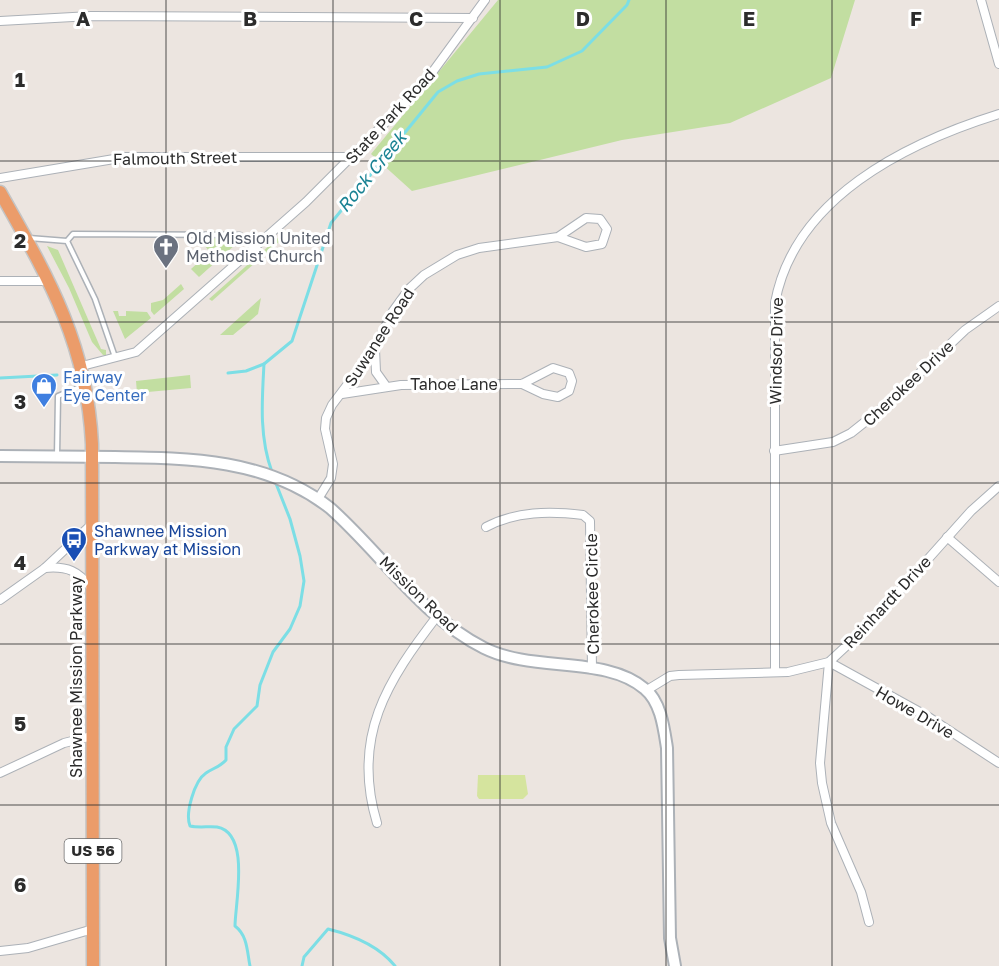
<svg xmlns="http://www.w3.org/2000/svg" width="999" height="966" font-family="'Golos Text',sans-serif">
<rect width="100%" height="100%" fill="#ece5e0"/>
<!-- green -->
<g fill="#c2dea1">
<polygon points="498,0 855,0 831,78 730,123 622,140 412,191 371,154"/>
<polygon points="197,237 232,237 236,244 199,277 191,269 210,252"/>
<polygon points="279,237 281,240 212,301 209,299"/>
<polygon points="47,246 58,250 101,349 106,350 106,355 103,355 92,342 69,288"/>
<polygon points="181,284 184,289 154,315 151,311 151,303 163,300"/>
<polygon points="261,298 258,314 233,335 220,335"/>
<polygon points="113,311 118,311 119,316 126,316 126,311 147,312 151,318 125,339"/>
<polygon points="190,375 191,388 137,393 136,381"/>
</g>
<!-- pitch -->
<polygon fill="#d5e49e" points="478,775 525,775 528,794 523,799 479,799 477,796"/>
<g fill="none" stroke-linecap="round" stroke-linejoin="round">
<!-- stream -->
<g stroke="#7cdee5" stroke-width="3">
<polyline points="228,373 246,371 264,364"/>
<polyline points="0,378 57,375"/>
<path d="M272,472C259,437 262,400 264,364L292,341L331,223L438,92L457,81L479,74L547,67L582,51L627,5L629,0"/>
<path d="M250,966C247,952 248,936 235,926C235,904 251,833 217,827C209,826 199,828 190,826C185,814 194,781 206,773C213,768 220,767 226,760V747L234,729L257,706L260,685L273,652L290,629L300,606L304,581L300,556L290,519L275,481"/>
<path d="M302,966L304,957L328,929C352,935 379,946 395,966"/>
</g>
<defs>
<g id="service">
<polyline points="29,238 67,241 95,299 115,357"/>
<polyline points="67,241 73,234 240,235 254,249"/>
<polyline points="57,456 58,396 82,386"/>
</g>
<g id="minor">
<polyline points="981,0 999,64"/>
<polyline points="0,21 91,16 473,18"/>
<polyline points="0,178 126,157 352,157"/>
<polyline points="0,281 48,281"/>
<polyline points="375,349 376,372 386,386"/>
<polyline points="82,366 136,352 306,202 423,85 485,0"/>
<polyline points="342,394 401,385 522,384 553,368 569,373 572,381 569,391 558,397 543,394 522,384"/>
<polyline points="774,451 833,442 851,433 885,406 965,330 999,306"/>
<polyline points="318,499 331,478 333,464 325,429 326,418 332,405 375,348 393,311 409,289 424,275 457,255 479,248 558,237 586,218 600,219 607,229 602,244 586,247 558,237"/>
<path d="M486,527C516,511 550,511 583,515L590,521L592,669"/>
<polyline points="947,537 999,582"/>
<path d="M45,568C67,566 79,571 91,588"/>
<polyline points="0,600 45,568 91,525"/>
<path d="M775,672V303C794,198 906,143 999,114"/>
<polyline points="647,690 670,676 679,675 788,672 829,662 870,624 971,511 999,486"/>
<polyline points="0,773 64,743 92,736"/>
<path d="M377,823C351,737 387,681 438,615"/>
<polyline points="869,922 861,892 831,823 822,783 820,763 829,662 927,716 999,763"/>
<polyline points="0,951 28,948 93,929"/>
</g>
<path id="secondary" d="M0,456C38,456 77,457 115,457C191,458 267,459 330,508C381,553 422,617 484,648C534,673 606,655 645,689C661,702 664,729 667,748L670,938L675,966"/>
<path id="trunk" d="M0,192C48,277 87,343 92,444L93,966"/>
</defs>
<!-- service casing -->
<use href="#service" stroke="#acb1b7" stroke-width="7"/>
<!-- minor casing -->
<use href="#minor" stroke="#acb1b7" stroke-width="10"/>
<!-- secondary casing -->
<use href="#secondary" stroke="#acb1b7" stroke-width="14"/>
<!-- trunk casing -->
<use href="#trunk" stroke="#c4c4c4" stroke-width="15"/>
<!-- service -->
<use href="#service" stroke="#fff" stroke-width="4"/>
<!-- minor -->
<use href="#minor" stroke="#fff" stroke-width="8"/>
<!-- secondary -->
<use href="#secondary" stroke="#fff" stroke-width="10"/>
<!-- trunk -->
<use href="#trunk" stroke="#eb9c6a" stroke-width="12"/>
</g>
<!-- grid -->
<path fill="none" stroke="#2c2c2c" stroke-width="1.5" stroke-opacity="0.55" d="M166,0V966M333,0V966M500,0V966M666,0V966M832,0V966M0,161H999M0,322H999M0,483H999M0,644H999M0,805H999"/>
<!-- icons -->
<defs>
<symbol id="church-pin" viewBox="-11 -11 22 30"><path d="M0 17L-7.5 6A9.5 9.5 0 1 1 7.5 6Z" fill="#6b7280" stroke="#fff"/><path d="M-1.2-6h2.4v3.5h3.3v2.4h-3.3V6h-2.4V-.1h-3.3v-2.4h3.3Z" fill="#fff"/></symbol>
<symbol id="shop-pin" viewBox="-11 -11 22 30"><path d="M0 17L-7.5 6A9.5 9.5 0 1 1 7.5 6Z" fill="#3f7fe0" stroke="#fff"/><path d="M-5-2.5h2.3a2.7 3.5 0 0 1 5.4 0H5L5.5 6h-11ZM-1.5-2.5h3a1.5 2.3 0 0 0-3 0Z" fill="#fff"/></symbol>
<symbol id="bus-pin" viewBox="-11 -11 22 30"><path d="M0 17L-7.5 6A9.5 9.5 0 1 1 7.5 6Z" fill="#1a4fb4" stroke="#fff"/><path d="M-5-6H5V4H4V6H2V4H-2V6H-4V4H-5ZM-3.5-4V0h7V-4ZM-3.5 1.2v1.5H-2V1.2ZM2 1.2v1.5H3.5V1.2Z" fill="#fff"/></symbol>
</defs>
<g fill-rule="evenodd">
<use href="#church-pin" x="151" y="232" width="30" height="40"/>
<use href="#shop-pin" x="29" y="371" width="30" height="40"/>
<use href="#bus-pin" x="59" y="525" width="30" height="40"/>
</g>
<g text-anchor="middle" stroke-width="6" stroke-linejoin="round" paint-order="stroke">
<!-- shield labels -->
<rect fill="#fff" stroke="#6b6b6b" stroke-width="1.5" x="64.5" y="839" width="57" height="24" rx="4.5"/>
<g font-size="15" font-weight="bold" fill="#2c2c2c">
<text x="93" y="856">US 56</text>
</g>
<!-- street labels -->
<g font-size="16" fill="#2c2c2c" stroke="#fff">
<text transform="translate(390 116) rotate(-47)" y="6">State Park Road</text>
<text transform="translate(175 158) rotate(-1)" y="6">Falmouth Street</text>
<text transform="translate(379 337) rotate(-57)" y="6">Suwanee Road</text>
<text transform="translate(776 351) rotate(-89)" y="6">Windsor Drive</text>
<text transform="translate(908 383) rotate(-43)" y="6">Cherokee Drive</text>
<text x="454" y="390">Tahoe Lane</text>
<text transform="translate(419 594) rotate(44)" y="6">Mission Road</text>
<text transform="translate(592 594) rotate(-91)" y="6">Cherokee Circle</text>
<text transform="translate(887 602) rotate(-47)" y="6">Reinhardt Drive</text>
<text transform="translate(76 677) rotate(-90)" y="6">Shawnee Mission Parkway</text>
<text transform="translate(915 712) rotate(30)" y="6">Howe Drive</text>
</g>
<!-- worship labels -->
<g font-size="16" fill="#5b616d" stroke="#fff" text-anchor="start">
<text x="186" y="244">Old Mission United<tspan x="186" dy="18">Methodist Church</tspan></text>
</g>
<!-- shop labels -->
<g font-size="16" fill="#366cbe" stroke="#fff" text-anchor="start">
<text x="63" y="383">Fairway<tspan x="63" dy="18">Eye Center</tspan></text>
</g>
<!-- transit labels -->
<g font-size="16" fill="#164399" stroke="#fff" text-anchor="start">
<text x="94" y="537">Shawnee Mission<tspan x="94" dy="18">Parkway at Mission</tspan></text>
</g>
<!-- water labels -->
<g font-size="18" font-style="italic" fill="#198293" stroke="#fff">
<text transform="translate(372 172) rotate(-51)" y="6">Rock Creek</text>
</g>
</g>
<g font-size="20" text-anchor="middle" font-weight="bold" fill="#2c2c2c" stroke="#fff" stroke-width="6" stroke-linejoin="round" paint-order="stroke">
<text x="83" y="26">A</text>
<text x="250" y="26">B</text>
<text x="416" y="26">C</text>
<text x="583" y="26">D</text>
<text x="749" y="26">E</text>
<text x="916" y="26">F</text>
<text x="20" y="87">1</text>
<text x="20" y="248">2</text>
<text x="20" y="409">3</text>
<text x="20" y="570">4</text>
<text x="20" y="731">5</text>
<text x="20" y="892">6</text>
</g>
</svg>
